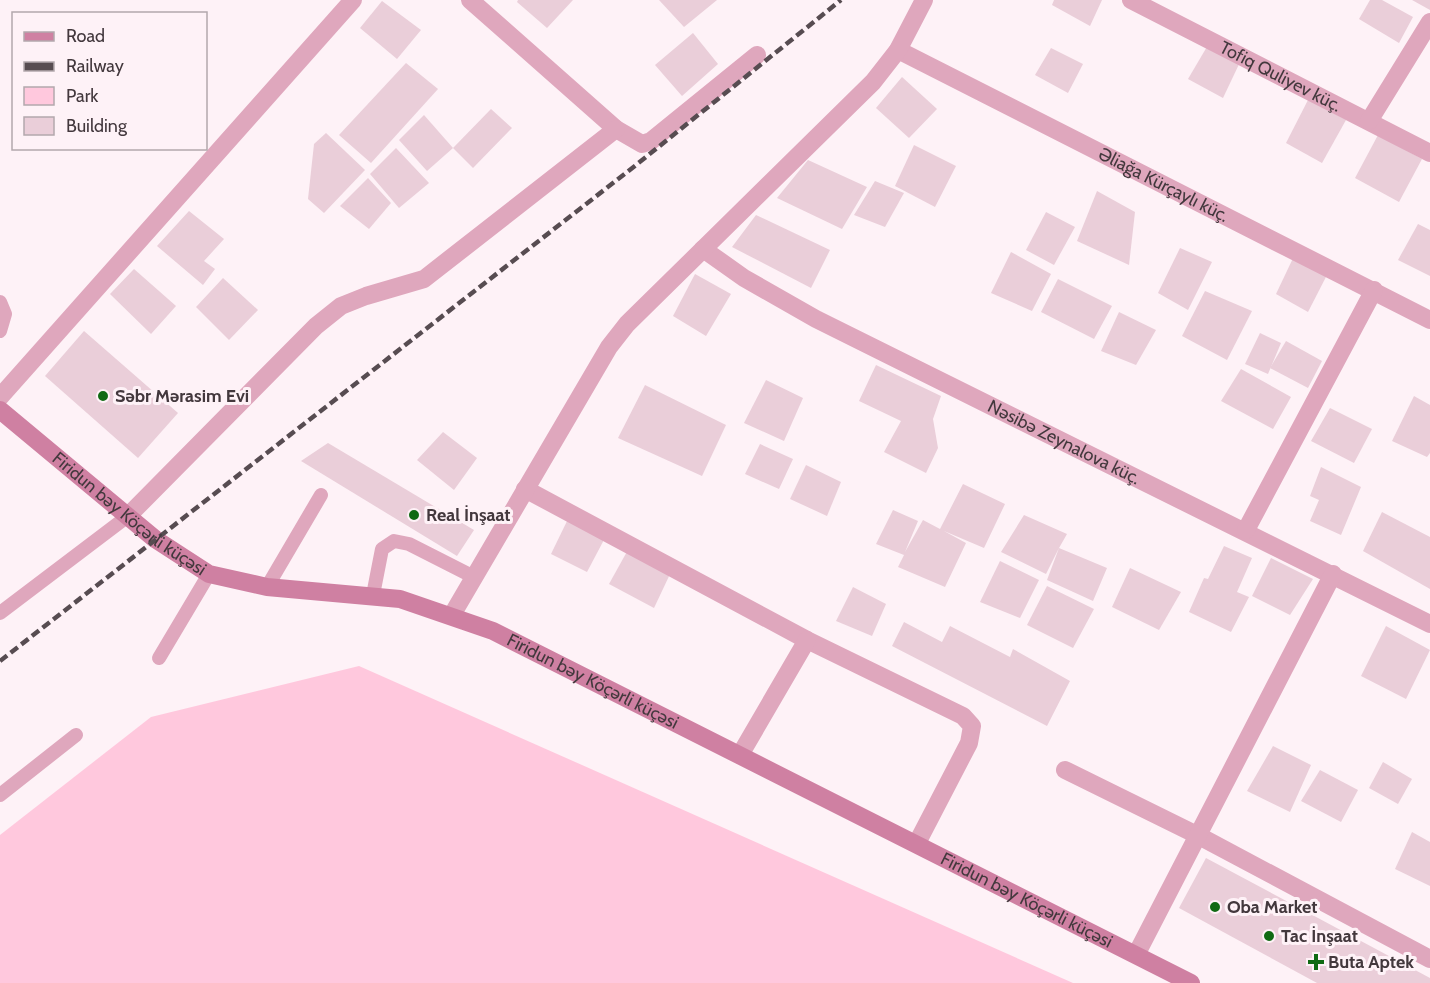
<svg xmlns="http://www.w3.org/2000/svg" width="1430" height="983" font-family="Cabin,sans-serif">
<rect width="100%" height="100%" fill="#fef2f7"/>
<!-- green -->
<polygon fill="#ffc8dd" points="359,666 1073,983 0,983 0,835 151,717"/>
<!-- building -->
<g fill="#eaced9">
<polygon points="518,0 573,0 547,28 517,2"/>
<polygon points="659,0 717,0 684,27"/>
<polygon points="1054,0 1102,0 1090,26 1052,5"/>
<polygon points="1370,0 1382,0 1413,17 1399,43 1359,19"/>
<polygon points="1412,0 1430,0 1430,10"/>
<polygon points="382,1 421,30 397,59 360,28"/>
<polygon points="693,33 718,64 682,96 655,65"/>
<polygon points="1208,45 1241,60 1223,98 1188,79"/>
<polygon points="1051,48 1083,64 1068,93 1035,75"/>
<polygon points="406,63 438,89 371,163 339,135"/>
<polygon points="902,77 937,109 909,138 876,108"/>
<polygon points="1308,100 1346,120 1322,163 1286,143"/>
<polygon points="491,109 512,128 473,168 453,148"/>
<polygon points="424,115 453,148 427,171 399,140"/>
<polygon points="326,133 365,170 324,213 308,199 314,144"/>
<polygon points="1378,135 1422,159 1399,202 1355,178"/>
<polygon points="914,145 956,166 935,207 895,186"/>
<polygon points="396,148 429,183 399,208 370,174"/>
<polygon points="808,160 867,187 842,229 777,198"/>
<polygon points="368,178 391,203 369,229 340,206"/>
<polygon points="875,181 904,193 885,227 854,215"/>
<polygon points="1097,191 1135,212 1129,265 1077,241"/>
<polygon points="189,211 224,239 204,261 215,269 203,285 157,246"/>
<polygon points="1046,212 1075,227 1054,265 1026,250"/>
<polygon points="756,215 830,250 811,288 732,247"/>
<polygon points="1418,224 1430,230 1430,276 1398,260"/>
<polygon points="1180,248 1212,262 1188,310 1158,293"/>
<polygon points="1011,252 1051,274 1032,311 991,293"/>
<polygon points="1295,254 1328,273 1308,312 1276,294"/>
<polygon points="134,269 176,306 151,334 110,294"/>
<polygon points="695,274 731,294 706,336 673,316"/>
<polygon points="223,278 258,310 229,340 196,307"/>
<polygon points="1058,279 1112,306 1094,339 1041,312"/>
<polygon points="1205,291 1252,311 1227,360 1182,336"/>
<polygon points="1119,312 1156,330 1136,365 1101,351"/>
<polygon points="84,331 178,413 138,458 45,376"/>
<polygon points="1260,333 1281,343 1268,374 1245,364"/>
<polygon points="1286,341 1322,361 1308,388 1270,368"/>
<polygon points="876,365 941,396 933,419 938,448 926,473 884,452 901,421 859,401"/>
<polygon points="1241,369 1291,397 1273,429 1221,401"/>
<polygon points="766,380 803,398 784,441 744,423"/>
<polygon points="645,385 726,425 702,476 618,438"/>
<polygon points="1414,396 1430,405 1430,453 1427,457 1392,441"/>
<polygon points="1330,408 1372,429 1354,463 1311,441"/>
<polygon points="443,432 477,458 454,490 417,460"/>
<polygon points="328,443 474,530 457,556 301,461"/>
<polygon points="760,444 793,459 779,489 745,474"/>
<polygon points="806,465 841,482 827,516 790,499"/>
<polygon points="1321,467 1361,487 1341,535 1310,521 1319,500 1310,496"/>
<polygon points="963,484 1005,504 984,548 944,531 966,543 945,587 898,567 904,555 876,544 893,510 918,521 905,552 923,520 940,529"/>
<polygon points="1382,512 1430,537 1430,589 1363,551"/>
<polygon points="1024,515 1067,534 1059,548 1107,568 1093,601 1047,580 1059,548 1046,574 1001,552"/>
<polygon points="569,517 606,536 587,572 551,554"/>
<polygon points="1224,546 1252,558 1237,592 1249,597 1231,632 1189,612 1204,578 1208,579"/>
<polygon points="629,548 671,572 654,608 609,584"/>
<polygon points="1271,558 1313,579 1290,615 1252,596"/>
<polygon points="1000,561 1039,580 1020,618 980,602"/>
<polygon points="1130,568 1181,592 1159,630 1112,607"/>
<polygon points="1047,586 1094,609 1073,648 1027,625"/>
<polygon points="853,587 886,604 872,636 836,621"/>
<polygon points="904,622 942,642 950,626 1010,657 1013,649 1070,681 1047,726 892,646"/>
<polygon points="1386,626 1430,650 1406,699 1361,676"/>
<polygon points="1273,746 1311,765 1290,812 1247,791"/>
<polygon points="1383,762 1412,779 1398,804 1369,788"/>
<polygon points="1320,770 1358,790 1341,822 1301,801"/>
<polygon points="1412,832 1430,842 1430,886 1395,869"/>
<polygon points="1206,858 1430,978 1430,983 1317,983 1179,908"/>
</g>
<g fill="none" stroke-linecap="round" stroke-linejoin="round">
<!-- lane -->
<g stroke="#dfa7bd" stroke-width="14">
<polyline points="0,302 5,314 0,331"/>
<polyline points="267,587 321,495"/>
<polyline points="373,595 382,549 394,541 409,544 474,577"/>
<polyline points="0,613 128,516"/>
<polyline points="159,658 209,574"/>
<polyline points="0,795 76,735"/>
</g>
<!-- street -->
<g stroke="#dfa7bd" stroke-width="18">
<polyline points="470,0 616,129 642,144 651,141 757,55"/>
<path id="s1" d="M1131,0L1430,153"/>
<path id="s2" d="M898,50L1430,320"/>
<polyline points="1369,121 1430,22"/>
<path id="s3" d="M703,249L744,278L816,319L1430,624"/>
<polyline points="0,397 353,0"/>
<polyline points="525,489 807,640 963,716 972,726 969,743 917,843"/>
<polyline points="128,516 316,326 341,306 366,296 424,279 616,129"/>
<polyline points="1246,530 1374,290"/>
<polyline points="452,615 609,347 627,324 873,82 898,50 924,0"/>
<polyline points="740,755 807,640"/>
<polyline points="1065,770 1199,836 1430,959"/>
<polyline points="1137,953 1333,574"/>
</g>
<!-- secondary -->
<path stroke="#cf80a2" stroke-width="18" id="s4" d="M0,410L155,539L209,574L267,587L400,599L493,631L1191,983"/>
<!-- rail -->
<polyline stroke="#574c51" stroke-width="4.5" stroke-dasharray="9 4.5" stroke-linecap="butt" points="0,661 631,169 841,0"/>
</g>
<!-- markers -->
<g fill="#106a13" stroke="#fef2f7" stroke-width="2">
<circle cx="103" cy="396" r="6"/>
<circle cx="414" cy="515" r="6"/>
<circle cx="1215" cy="907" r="6"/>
<circle cx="1269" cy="936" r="6"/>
<path d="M1313 953h6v6h6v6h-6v6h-6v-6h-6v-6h6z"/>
</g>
<g text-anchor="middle" stroke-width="6" stroke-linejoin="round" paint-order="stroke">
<!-- street labels -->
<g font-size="18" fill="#43383d" stroke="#fef2f7">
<text dy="6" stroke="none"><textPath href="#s1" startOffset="168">Tofiq Quliyev küç.</textPath></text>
<text dy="6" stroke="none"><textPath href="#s2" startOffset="298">Əliağa Kürçaylı küç.</textPath></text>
<text dy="6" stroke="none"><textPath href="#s3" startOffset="410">Nəsibə Zeynalova küç.</textPath></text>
<text dy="6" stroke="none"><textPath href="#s4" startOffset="166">Firidun bəy Köçərli küçəsi</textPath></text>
<text dy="6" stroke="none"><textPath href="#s4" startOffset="669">Firidun bəy Köçərli küçəsi</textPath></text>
<text dy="6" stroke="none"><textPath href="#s4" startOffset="1155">Firidun bəy Köçərli küçəsi</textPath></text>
</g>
<!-- poi labels -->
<g font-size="18" font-weight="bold" fill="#43383d" stroke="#fef2f7" text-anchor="start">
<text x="115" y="402">Səbr Mərasim Evi</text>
<text x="426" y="521">Real İnşaat</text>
<text x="1227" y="913">Oba Market</text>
<text x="1281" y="942">Tac İnşaat</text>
<text x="1328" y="968">Buta Aptek</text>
</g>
</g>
<!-- legend -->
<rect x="12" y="12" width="195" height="138" fill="#fef2f7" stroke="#b3a8ad" stroke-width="1.5"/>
<rect x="24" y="32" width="30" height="9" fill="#cf80a2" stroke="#b3a8ad" stroke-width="1.5"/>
<text x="66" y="42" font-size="18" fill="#43383d">Road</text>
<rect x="24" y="62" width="30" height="9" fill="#574c51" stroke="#b3a8ad" stroke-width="1.5"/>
<text x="66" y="72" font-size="18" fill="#43383d">Railway</text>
<rect x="24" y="87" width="30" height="18" fill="#ffc8dd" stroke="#b3a8ad" stroke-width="1.5"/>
<text x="66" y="102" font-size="18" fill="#43383d">Park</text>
<rect x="24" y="117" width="30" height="18" fill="#eaced9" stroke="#b3a8ad" stroke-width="1.5"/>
<text x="66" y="132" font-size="18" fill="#43383d">Building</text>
</svg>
